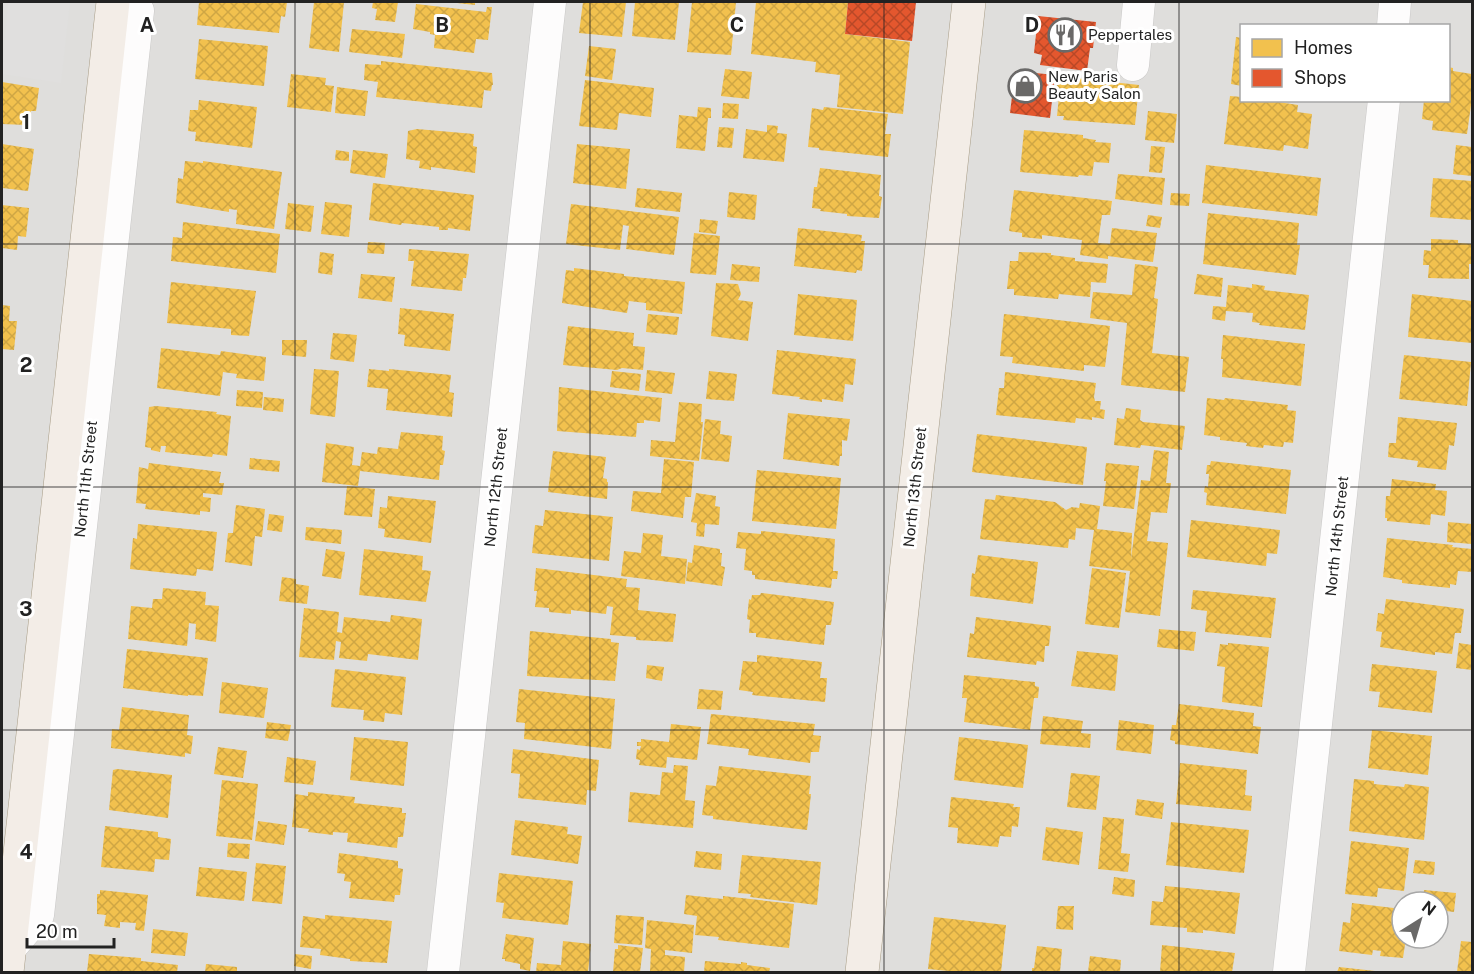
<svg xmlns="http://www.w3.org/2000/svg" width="1474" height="974" font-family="'Public Sans',sans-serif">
<defs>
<pattern id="homes-cross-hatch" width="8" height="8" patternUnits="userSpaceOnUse" patternTransform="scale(1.5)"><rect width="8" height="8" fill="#f2c14e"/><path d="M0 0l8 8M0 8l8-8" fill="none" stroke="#cfa644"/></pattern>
<pattern id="shops-cross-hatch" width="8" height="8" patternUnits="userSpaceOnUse" patternTransform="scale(1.5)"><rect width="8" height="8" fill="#e4572e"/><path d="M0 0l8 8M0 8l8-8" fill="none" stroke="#b84827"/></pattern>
</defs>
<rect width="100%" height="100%" fill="#f0eeeb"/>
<!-- residential -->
<path fill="#dfdedc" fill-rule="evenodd" d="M2,2H1472V972H2ZM1242,26H1448V100H1242ZM1402,902H1438V938H1402Z"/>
<!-- parking -->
<polygon fill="#e0dfde" points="8,2 70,2 61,83 2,74"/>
<!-- homes -->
<g fill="url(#homes-cross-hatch)">
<polygon points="199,2 287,2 285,17 281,16 279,33 197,25"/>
<polygon points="314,2 344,2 339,52 309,48"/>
<polygon points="373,2 398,2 395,22 375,20 377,9 372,8"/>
<polygon points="457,2 475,2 475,5 457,3"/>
<polygon points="583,2 626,2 622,37 579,33"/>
<polygon points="635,2 679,2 675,40 632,36"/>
<polygon points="692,2 736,2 731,55 687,52"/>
<polygon points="756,2 848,2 845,34 910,42 903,114 837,107 840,75 815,72 816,62 751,54"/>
<polygon points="416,4 486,12 487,7 492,7 488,40 476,39 474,53 434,48 435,35 430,34 430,32 413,29"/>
<polygon points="352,29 405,34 402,58 349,52"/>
<polygon points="1236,37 1242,38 1242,86 1231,84"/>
<polygon points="199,39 268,46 264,86 195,79"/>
<polygon points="589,46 616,49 612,80 585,76"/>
<polygon points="381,61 492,73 493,85 492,85 491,91 484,90 482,108 376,97 378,82 364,80 365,64 381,65"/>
<polygon points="1448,67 1453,68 1453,71 1472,74 1472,98 1467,134 1432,130 1433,121 1422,119 1424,100 1448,100"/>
<polygon points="725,69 752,72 749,99 721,96"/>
<polygon points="291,74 326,78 325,85 334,86 331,112 287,107"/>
<polygon points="1058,76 1139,85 1135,125 1063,120 1064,116 1057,116 1059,96 1056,97"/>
<polygon points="585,80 654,88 651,117 619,113 617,130 579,126"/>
<polygon points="2,82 39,88 36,111 31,111 30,119 27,119 26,125 2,124"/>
<polygon points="337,87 368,91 365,116 335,113"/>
<polygon points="1230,96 1242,97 1242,100 1266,100 1298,105 1297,112 1312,114 1308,149 1284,145 1283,151 1224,144"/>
<polygon points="199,100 257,107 252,148 195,141 196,132 188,131 190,110 198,110"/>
<polygon points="723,103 739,104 738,119 722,118"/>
<polygon points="698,107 711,108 711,118 708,118 705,151 676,148 679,115 697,117"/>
<polygon points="824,107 888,114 885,134 891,134 888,157 819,150 819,148 808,147 812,108 823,110"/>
<polygon points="1148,111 1177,114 1174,143 1145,140"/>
<polygon points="767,125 778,126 777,133 787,134 784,162 743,158 746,129 767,132"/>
<polygon points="719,127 734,128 732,148 717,147"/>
<polygon points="417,129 474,134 473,146 477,147 475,173 431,167 431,170 419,168 420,161 406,159 408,131"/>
<polygon points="1024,130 1083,135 1083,138 1096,140 1095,142 1111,143 1109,163 1094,162 1092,176 1079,175 1078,177 1020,172"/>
<polygon points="2,144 34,149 28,191 2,188"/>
<polygon points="577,144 630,149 626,189 573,183"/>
<polygon points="1456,145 1472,147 1472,176 1453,174"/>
<polygon points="1151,146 1165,147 1162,173 1149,172"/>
<polygon points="336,150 349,152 349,161 335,160"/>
<polygon points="353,150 388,154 385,178 350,173"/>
<polygon points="185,161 203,163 203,161 282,172 274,229 236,224 237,210 229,209 229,212 176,203 178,178 183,179"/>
<polygon points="1206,165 1321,178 1317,216 1202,203"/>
<polygon points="820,168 881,175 879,196 882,197 879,218 847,216 847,214 820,211 821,209 812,208 814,187 817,187"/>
<polygon points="1118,174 1165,178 1162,205 1115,199"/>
<polygon points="1433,178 1472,181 1472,220 1430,217"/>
<polygon points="373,183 474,195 470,231 448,228 448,230 439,230 439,227 402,223 401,225 369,220"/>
<polygon points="637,188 682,193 680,212 635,207"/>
<polygon points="1014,190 1112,201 1110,215 1102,215 1098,243 1110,244 1112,228 1157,233 1153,262 1108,256 1108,259 1080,255 1082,240 1042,235 1042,239 1022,237 1022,233 1009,231"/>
<polygon points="729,192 757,195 755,220 727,217"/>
<polygon points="1171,193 1190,194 1189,206 1170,205"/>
<polygon points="325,202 352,205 349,237 321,234"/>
<polygon points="288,203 314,206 311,232 285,229"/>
<polygon points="571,204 679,217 674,255 626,249 629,226 623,225 620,250 566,244"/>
<polygon points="2,205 29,208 26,237 18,236 17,250 2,248"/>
<polygon points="1208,213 1299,223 1297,245 1300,245 1296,275 1203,264"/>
<polygon points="1148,215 1162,217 1160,228 1146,226"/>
<polygon points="700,219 718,221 716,234 699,232"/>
<polygon points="183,222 280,234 276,273 171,261 173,237 182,238"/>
<polygon points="798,228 862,235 861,241 865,241 862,271 857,270 856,273 794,266"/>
<polygon points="694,233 720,236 716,275 690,273"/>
<polygon points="1431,239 1458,240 1458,243 1472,244 1472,264 1469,264 1469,279 1428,278 1429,265 1423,265 1424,250 1431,251"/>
<polygon points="368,242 385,243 384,254 367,253"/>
<polygon points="409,249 469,254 466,278 463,278 462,291 411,286 414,261 408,261"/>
<polygon points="320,252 334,254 332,275 318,273"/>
<polygon points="1019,252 1051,253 1051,255 1075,258 1075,261 1108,264 1106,283 1091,282 1090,297 1059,294 1058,299 1014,295 1014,289 1007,289 1010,261 1018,261"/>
<polygon points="732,264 760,267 759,282 730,280"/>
<polygon points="1135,264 1158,267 1154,298 1158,299 1152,353 1189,357 1185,392 1121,385 1127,323 1090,318 1093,292 1132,295"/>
<polygon points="574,268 624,274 624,276 685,282 682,314 646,310 646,303 629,301 627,313 562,303 566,270 574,271"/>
<polygon points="361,274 395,277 392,302 358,298"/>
<polygon points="1197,274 1223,278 1221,297 1194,294"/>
<polygon points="171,282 256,291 249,336 231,335 231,329 167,323"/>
<polygon points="716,283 738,284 741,294 738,300 753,302 748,341 711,336"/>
<polygon points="1252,284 1265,286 1264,290 1309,295 1305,330 1259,325 1260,323 1252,322 1253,313 1226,311 1225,321 1212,319 1213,306 1226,307 1228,285 1252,288"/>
<polygon points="798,294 857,300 853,341 794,335"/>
<polygon points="1412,294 1472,301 1472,343 1408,337"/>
<polygon points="2,305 10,306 9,321 17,321 14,350 2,349"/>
<polygon points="400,308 454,314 450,351 404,346 405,335 398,334"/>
<polygon points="648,314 679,317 677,335 646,332"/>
<polygon points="1004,314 1110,326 1105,367 1084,365 1084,371 1012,363 1013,357 1000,356"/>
<polygon points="568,326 634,333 633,346 645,347 643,370 622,368 617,370 563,365"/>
<polygon points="333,333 357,335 354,362 330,359"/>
<polygon points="1223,335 1305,344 1301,386 1222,377 1223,359 1221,359"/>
<polygon points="282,340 307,340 306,357 282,355"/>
<polygon points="161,348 220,355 221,351 266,357 264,381 236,378 237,374 223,372 220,396 157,388"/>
<polygon points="777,350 856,359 853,385 845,384 843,402 822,399 822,402 799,399 800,397 772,394"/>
<polygon points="1404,355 1471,362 1467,406 1399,399"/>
<polygon points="314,369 339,371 335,417 310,414"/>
<polygon points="369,369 389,371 389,369 451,375 449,392 454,393 452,417 386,410 388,389 367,387"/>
<polygon points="647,370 675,373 672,394 645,391"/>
<polygon points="612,371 641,374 639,391 610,387"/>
<polygon points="709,371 737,374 734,401 706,399"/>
<polygon points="1005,372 1096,383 1094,397 1095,401 1101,401 1100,409 1105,410 1104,419 1092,417 1092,420 1076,418 1075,423 996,415 999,388 1004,388"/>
<polygon points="559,387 662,398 660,422 644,420 644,423 637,423 636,437 557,431"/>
<polygon points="237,390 263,392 262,408 236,406"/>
<polygon points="264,397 284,399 283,412 263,410"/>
<polygon points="1207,398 1224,400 1225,398 1288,405 1287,410 1296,411 1293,443 1284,442 1283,447 1264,445 1263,448 1246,446 1247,443 1220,440 1220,437 1204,435"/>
<polygon points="679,402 702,404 701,422 703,422 699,461 650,456 651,440 675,442"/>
<polygon points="156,406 217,412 216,414 231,416 227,456 213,454 212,457 165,452 166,446 161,446 160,452 151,450 151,448 145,447 149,407"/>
<polygon points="1126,408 1141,410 1140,420 1143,422 1185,426 1182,450 1141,445 1140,448 1114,445 1117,418 1124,419"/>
<polygon points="788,413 850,419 847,441 842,440 842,456 840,456 839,466 783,459"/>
<polygon points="1398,417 1457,423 1454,446 1449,445 1446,470 1417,467 1418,461 1388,457 1389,443 1396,443"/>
<polygon points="705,419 721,421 720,434 732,436 729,462 701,459"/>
<polygon points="401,432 443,436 442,450 445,451 443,465 440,465 439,480 360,471 358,486 322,482 326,443 354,447 352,465 360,466 362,452 377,454 378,447 398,449"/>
<polygon points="977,434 1087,447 1083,485 972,472"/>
<polygon points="1154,450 1169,452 1166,483 1171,483 1167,513 1151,512 1147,541 1168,543 1160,616 1125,612 1130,571 1089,566 1094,530 1076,528 1075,540 1069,539 1068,548 980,539 985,499 995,500 996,495 1055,502 1066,510 1072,507 1079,508 1080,503 1100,506 1097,529 1132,533 1131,559 1141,480 1150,481"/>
<polygon points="553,451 606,457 603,478 607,479 607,482 608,482 607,499 548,492"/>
<polygon points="250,458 280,461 279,472 249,469"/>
<polygon points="664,459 694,462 691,497 685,497 683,518 631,511 633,491 661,493"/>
<polygon points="1211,461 1291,470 1286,514 1206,505 1207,493 1204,492 1205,486 1208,487 1209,474 1206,474 1207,465 1210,465"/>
<polygon points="149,463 221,472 219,483 224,483 222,495 203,493 203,497 211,498 210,512 200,511 200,515 145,509 146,504 136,503 139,467 148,469"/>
<polygon points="1106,463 1139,466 1134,509 1103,506 1106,481 1104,481"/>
<polygon points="757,470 841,478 836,529 752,521"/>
<polygon points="1392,479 1436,484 1435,490 1447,491 1445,516 1431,514 1430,525 1387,521 1387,518 1385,518 1386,496 1390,496"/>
<polygon points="347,486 375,489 372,517 344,515"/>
<polygon points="696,493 716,496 715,506 720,507 719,525 705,524 704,537 696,536 697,523 691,522"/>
<polygon points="388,496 436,501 431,543 384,537 385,529 378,528 380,507 387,508"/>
<polygon points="236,505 265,509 262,537 255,536 252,566 225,562 228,533 233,533"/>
<polygon points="545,510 613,517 609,561 532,553 535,525 543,526"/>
<polygon points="269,514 284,516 282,532 267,530"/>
<polygon points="1191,520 1280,530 1277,554 1267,553 1266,566 1187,557"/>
<polygon points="1448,522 1472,524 1472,544 1447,542"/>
<polygon points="138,524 217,532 213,571 197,569 196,576 130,569 133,538 137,539"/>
<polygon points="306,527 342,530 341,544 305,540"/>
<polygon points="761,531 835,539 833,571 838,571 837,579 832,579 831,588 755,579 755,575 752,575 752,571 744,570 746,549 736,548 738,532 761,534"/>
<polygon points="643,533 663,535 661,556 687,559 685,584 621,576 624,551 641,553"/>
<polygon points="1387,538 1453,545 1452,547 1472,549 1472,572 1458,571 1456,585 1450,584 1450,588 1402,583 1402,580 1383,577"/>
<polygon points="694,545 720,549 720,553 722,553 721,566 725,567 722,586 686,581 688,562 692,563"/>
<polygon points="326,549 345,552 341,579 322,576"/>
<polygon points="364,549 423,556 422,570 431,571 426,602 359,595"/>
<polygon points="978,555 1038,562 1033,604 970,596 972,573 975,574"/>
<polygon points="536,568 627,579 626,587 640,588 638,610 676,614 673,642 636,640 636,637 610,635 613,607 607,606 606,614 571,610 571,614 549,612 549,608 535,607 537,591 534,591"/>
<polygon points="1092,568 1126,573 1119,628 1085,624"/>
<polygon points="282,577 296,579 296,584 309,586 307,604 279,601"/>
<polygon points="163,588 206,592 205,605 219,606 216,642 195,639 196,624 189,623 187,646 128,639 131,606 152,608 153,599 162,599"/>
<polygon points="1193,590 1276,598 1271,638 1205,632 1207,611 1191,609"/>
<polygon points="761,593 834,602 831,625 826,625 824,645 756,637 756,633 749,633 750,620 747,619 749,599 751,600 752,595 760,595"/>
<polygon points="1386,599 1464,609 1461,633 1455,633 1452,654 1435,652 1435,655 1380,647 1382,632 1376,631 1378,613 1384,614"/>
<polygon points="304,608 339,612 337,632 342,633 344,617 390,622 391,615 422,619 418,660 368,654 367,661 339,658 341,642 336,641 334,660 299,657"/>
<polygon points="976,617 1051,626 1049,646 1045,646 1044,662 1037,661 1036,665 967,657 970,633 974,634"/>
<polygon points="1159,629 1196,632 1194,651 1157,647"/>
<polygon points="530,631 611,639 611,642 619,643 615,681 527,676"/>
<polygon points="1228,643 1269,647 1262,707 1222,702 1225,667 1217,666 1220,644 1228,645"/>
<polygon points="1459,643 1472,645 1472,670 1456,668"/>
<polygon points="127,649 208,658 203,696 188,695 188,696 123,688"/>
<polygon points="1077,651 1118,655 1115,691 1071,686"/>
<polygon points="757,655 822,662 820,678 827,678 825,702 752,695 753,692 739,690 743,661 757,662"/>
<polygon points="1372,664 1437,671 1432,713 1378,707 1380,692 1369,691"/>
<polygon points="647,665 664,667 662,681 646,678"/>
<polygon points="335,669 406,677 402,715 385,713 384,722 363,720 364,710 331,707"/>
<polygon points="964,675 1035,682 1035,686 1039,687 1038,698 1034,698 1030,730 964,722 967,698 962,698"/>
<polygon points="222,682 268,688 264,718 219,713"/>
<polygon points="519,689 615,699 611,749 524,739 525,723 516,722"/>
<polygon points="699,689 723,691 721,710 697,709"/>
<polygon points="1179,704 1254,713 1253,726 1261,727 1258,754 1175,744 1175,741 1170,740 1172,725 1176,725"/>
<polygon points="122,707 189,715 187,735 193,736 191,754 185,753 185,757 111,748 112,729 119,730"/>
<polygon points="711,714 815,724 813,735 821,736 819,752 811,752 810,763 748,755 749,749 707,744"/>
<polygon points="1043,716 1083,721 1081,733 1091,734 1090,748 1040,744"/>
<polygon points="1119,720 1154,725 1151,754 1116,750"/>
<polygon points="267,722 291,725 288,741 265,738"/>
<polygon points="671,724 701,727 697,760 667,757 666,768 639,765 640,760 636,759 637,749 640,750 641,746 637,746 637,742 641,742 641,739 669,742"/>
<polygon points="1372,730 1432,736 1428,775 1368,768"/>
<polygon points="354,737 408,742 404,786 350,780"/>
<polygon points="959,737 1028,745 1023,788 954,780"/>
<polygon points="218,747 247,751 243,778 214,774"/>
<polygon points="513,749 599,760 596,791 587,790 586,805 518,798 520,774 511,773"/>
<polygon points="287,757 316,761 313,785 284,782"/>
<polygon points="1180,763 1247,770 1245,795 1252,796 1251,811 1176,804"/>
<polygon points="674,765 688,766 685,800 695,801 693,828 628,822 630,792 660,795 662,772 673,773"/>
<polygon points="719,766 811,776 809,794 811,794 807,830 713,819 713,816 702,815 706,785 716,786"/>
<polygon points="117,769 172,775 168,818 109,810 113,770"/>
<polygon points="1071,773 1100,776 1096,810 1067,807"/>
<polygon points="1354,779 1374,781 1374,784 1404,787 1405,784 1429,787 1424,840 1349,831"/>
<polygon points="222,780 258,784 252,840 216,836"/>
<polygon points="308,792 355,797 354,803 402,808 402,813 406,813 403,837 398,837 397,848 347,842 348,833 333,832 333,835 308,832 309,829 292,827 295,794 308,796"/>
<polygon points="951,797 1014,804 1013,807 1020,807 1018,827 1012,826 1011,837 1000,836 998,847 957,843 958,828 948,827"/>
<polygon points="1137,799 1164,803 1162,819 1135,815"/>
<polygon points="1103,817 1124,819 1121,853 1130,854 1128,872 1098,869"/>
<polygon points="515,820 568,827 567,834 582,836 578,864 511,855"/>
<polygon points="258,821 287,825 284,845 255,841"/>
<polygon points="1171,822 1249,830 1244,873 1166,865"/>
<polygon points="105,826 158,832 158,837 171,839 169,860 155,859 154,872 101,867"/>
<polygon points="1046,827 1083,832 1079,865 1042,860"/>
<polygon points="1351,841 1409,848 1404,891 1378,888 1377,897 1345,894"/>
<polygon points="228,843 250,844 249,859 227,857"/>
<polygon points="696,851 722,854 721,870 694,867"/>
<polygon points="339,853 398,861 398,868 403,869 400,895 395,895 394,902 349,898 351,882 344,881 345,874 337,873"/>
<polygon points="742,855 821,862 817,905 750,897 751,894 738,893"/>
<polygon points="1415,860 1435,862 1434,875 1413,873"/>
<polygon points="256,863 286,866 282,904 252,901"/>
<polygon points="199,867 247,872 244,901 196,896"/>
<polygon points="499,873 573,881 568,925 502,918 504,903 496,902"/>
<polygon points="1114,877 1135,880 1134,897 1112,894"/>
<polygon points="1165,886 1240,893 1235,934 1203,930 1203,933 1187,932 1187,928 1150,925 1152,901 1163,902"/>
<polygon points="100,890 148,895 144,931 135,930 136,923 120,922 120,928 104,926 106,915 97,914 97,894 100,894"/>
<polygon points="1424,890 1456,893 1454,912 1438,910 1438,902 1423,902"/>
<polygon points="686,895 723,899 723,896 794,904 789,948 718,940 719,937 695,935 697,916 684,914"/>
<polygon points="1352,903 1402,909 1402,938 1406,938 1403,958 1380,956 1381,951 1373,950 1372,955 1339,951 1343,922 1350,923"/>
<polygon points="1058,906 1074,906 1073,930 1056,929"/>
<polygon points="325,915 392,921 387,963 350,961 350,959 320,955 321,949 300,947 303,916 325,919"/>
<polygon points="616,915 644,917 642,945 614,943"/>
<polygon points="934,917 1006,925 1001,972 959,972 928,969"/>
<polygon points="647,920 694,925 692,953 665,950 665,955 685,957 684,972 650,972 651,949 645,948"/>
<polygon points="153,929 188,933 185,956 151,953"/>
<polygon points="506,934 534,938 530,971 520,969 520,964 505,961 505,959 502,959"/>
<polygon points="563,941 591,944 588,972 536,972 537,963 561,965"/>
<polygon points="1461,941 1472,942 1472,972 1457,972"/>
<polygon points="618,945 643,948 640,972 613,972 615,949 618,949"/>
<polygon points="1162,945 1235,953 1232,972 1160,972"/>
<polygon points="1037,946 1062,949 1060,972 1032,972 1032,968 1034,968"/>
<polygon points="89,954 141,958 141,961 178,965 177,972 87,972"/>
<polygon points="295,954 312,956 311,969 294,966"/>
<polygon points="1090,956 1121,960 1120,972 1088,972"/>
<polygon points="705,961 741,964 741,962 747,963 747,965 770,968 769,972 704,972"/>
<polygon points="206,964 237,967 237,972 205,972"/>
<polygon points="1339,967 1375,971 1375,972 1337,972"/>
</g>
<!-- shops -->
<g fill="url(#shops-cross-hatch)">
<polygon points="848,2 916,2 912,41 845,34"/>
<polygon points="1038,16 1096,22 1093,48 1090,48 1087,71 1040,65 1042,55 1034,53"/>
<polygon points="1015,71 1055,75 1050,118 1010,113"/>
</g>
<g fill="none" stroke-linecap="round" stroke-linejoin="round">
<defs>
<g id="minor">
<polyline points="1393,26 1395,2"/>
<polyline points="1133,65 1139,2"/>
<polyline points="9,949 38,915 138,11 129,2"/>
<polyline points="443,972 550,2"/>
<polyline points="1289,972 1384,100"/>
</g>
<g id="major">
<polyline points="7,972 113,2"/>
<polyline points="862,972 969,2"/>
</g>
</defs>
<!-- minor casing -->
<use href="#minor" stroke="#c9c8c7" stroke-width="33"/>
<!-- major casing -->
<use href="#major" stroke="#a79c86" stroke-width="34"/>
<!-- minor -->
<use href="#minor" stroke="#fdfcfc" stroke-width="32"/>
<!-- major -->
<use href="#major" stroke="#f3ede7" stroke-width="33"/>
</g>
<!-- grid -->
<path fill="none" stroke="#222" stroke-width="1.5" stroke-opacity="0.55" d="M295,2V972M590,2V972M884,2V972M1179,2V972M2,244H1472M2,487H1472M2,730H1472"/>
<!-- icons -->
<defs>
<symbol id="restaurant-ring" viewBox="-11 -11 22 22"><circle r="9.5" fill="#fff" stroke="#6a6968" stroke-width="1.5"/><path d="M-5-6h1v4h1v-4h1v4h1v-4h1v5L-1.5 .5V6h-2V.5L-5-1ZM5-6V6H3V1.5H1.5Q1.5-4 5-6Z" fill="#6a6968"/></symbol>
<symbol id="shop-ring" viewBox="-11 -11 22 22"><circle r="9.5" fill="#fff" stroke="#6a6968" stroke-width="1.5"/><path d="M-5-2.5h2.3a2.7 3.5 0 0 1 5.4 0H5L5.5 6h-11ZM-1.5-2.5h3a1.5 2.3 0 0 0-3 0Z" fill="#6a6968"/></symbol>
</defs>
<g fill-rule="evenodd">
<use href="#restaurant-ring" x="1046" y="16" width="38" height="38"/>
<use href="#shop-ring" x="1006" y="67" width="38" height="38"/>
</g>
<g text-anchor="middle" stroke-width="6" stroke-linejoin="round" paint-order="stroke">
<!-- poi labels -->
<g font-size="15" fill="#222" stroke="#fff" text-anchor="start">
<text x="1088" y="40">Peppertales</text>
<text x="1048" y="82">New Paris<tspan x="1048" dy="17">Beauty Salon</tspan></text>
</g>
<!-- street labels -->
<g font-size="15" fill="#222" stroke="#fff">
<text transform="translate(86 479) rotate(-84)" y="5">North 11th Street</text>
<text transform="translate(496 487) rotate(-84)" y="5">North 12th Street</text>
<text transform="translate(915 487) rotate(-84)" y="5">North 13th Street</text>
<text transform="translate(1337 536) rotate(-84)" y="5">North 14th Street</text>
</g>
</g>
<g font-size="20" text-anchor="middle" font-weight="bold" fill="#222" stroke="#fff" stroke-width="6" stroke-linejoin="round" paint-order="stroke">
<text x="147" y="32">A</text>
<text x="442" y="32">B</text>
<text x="737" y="32">C</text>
<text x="1032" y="32">D</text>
<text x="26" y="129">1</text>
<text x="26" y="372">2</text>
<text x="26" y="616">3</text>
<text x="26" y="859">4</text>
</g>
<!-- border -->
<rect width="1474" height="974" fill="none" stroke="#222222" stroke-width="6"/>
<!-- legend -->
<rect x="1240" y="24" width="210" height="78" fill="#ffffff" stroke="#a7a7a7" stroke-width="1.5"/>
<rect x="1252" y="39" width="30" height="18" fill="#f2c14e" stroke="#a7a7a7" stroke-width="1.5"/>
<text x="1294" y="54" font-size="18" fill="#222222">Homes</text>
<rect x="1252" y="69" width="30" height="18" fill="#e4572e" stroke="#a7a7a7" stroke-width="1.5"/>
<text x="1294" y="84" font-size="18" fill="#222222">Shops</text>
<!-- north arrow -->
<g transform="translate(1420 920) rotate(37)"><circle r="28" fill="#ffffff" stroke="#a7a7a7" stroke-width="1.5"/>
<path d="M0-4.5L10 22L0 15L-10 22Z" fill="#6a6968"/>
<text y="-9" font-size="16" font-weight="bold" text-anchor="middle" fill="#222222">N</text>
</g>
<!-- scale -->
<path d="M27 938v9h87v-9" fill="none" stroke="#222222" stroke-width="3"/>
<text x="36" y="938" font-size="18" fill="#222222" stroke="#ffffff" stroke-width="4.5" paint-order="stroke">20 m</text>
</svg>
